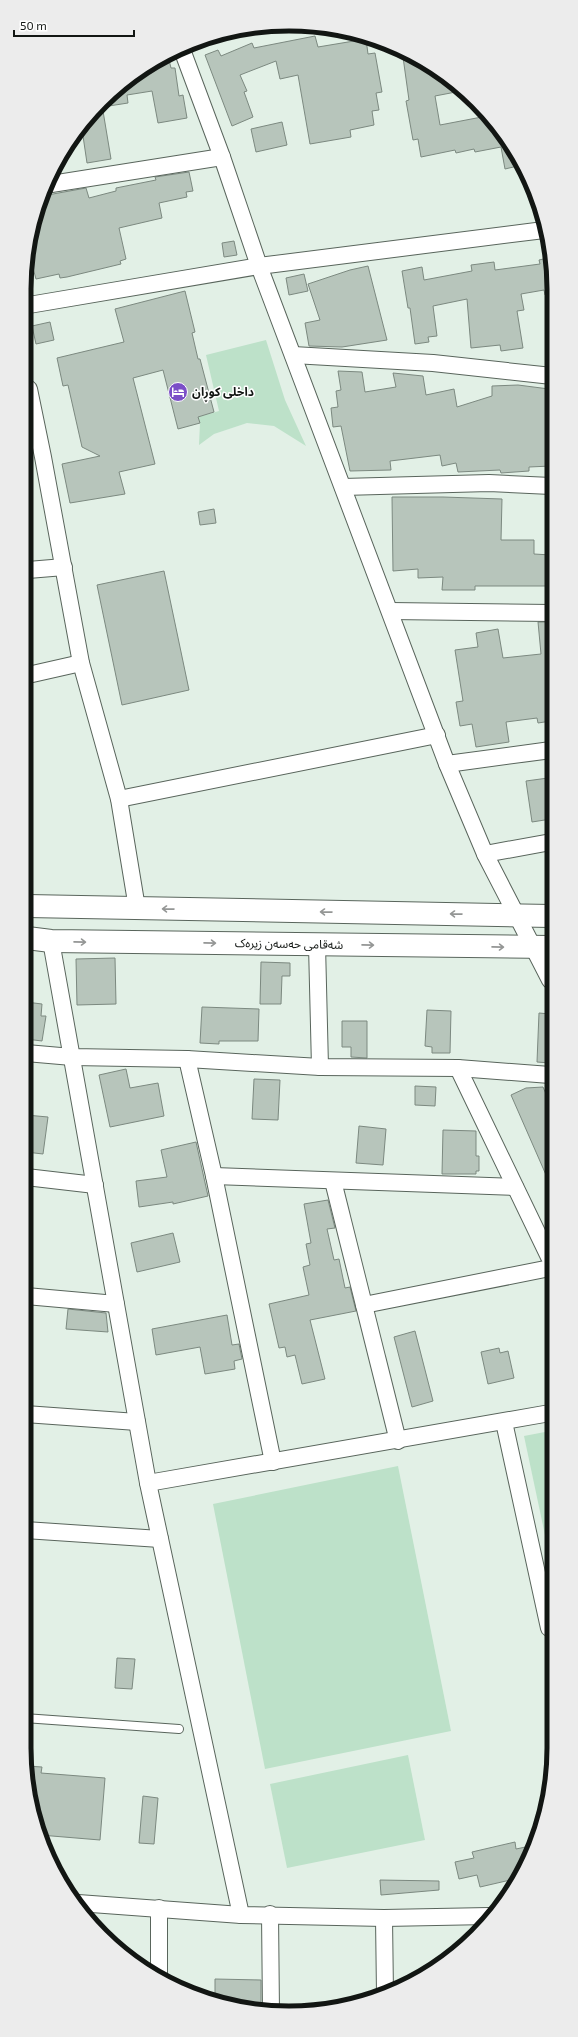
<svg xmlns="http://www.w3.org/2000/svg" width="578" height="2037" font-family="'Exo 2','Noto Sans Arabic',sans-serif">
<rect width="100%" height="100%" fill="#e2f0e6"/>
<!-- green -->
<g fill="#bde1c9">
<polygon points="266,340 285,400 306,446 274,426 247,423 214,434 199,445 200,423 198,417 219,411 206,355"/>
<polygon points="550,1431 549,1554 524,1436"/>
<polygon points="398,1466 451,1731 265,1769 213,1504"/>
<polygon points="408,1755 425,1840 287,1868 270,1784"/>
</g>
<!-- building -->
<g fill="#b7c5bb" stroke="#7c8980">
<polygon points="315,36 318,47 366,39 368,54 375,53 382,92 376,93 379,110 372,111 374,125 350,130 351,137 310,144 298,75 280,79 276,61 240,75 247,91 244,92 253,117 232,126 205,55 218,50 221,56 252,43 254,48"/>
<polygon points="402,50 461,91 435,96 440,125 487,116 522,165 505,169 501,147 475,152 474,149 456,153 455,150 421,157 418,139 413,140 406,101 409,100"/>
<polygon points="169,60 171,68 175,68 179,96 183,95 187,118 158,123 152,91 127,95 128,103 96,108 142,69 155,65 155,62"/>
<polygon points="103,111 111,159 87,163 83,136 71,139 93,112"/>
<polygon points="282,122 287,145 256,152 251,129"/>
<polygon points="189,172 193,191 186,192 187,197 159,203 162,218 119,228 126,259 120,261 121,264 67,277 60,278 59,274 36,279 29,254 29,238 38,207 44,206 42,196 86,188 89,198 116,191 116,188 156,180 155,177"/>
<polygon points="234,241 237,255 224,257 222,243"/>
<polygon points="552,257 552,294 545,295 544,290 521,294 524,310 517,311 523,348 501,351 500,345 471,348 467,299 433,306 437,336 428,337 429,342 415,344 410,308 408,308 402,271 422,267 424,280 472,271 471,265 494,262 495,270 540,264 539,260"/>
<polygon points="368,266 387,340 342,347 309,346 305,323 320,320 308,284 350,270"/>
<polygon points="304,274 308,291 289,295 286,278"/>
<polygon points="185,291 195,332 192,333 198,359 200,359 214,412 198,417 200,423 178,429 163,370 133,378 155,464 119,472 125,494 70,503 62,464 100,456 82,447 68,385 63,386 57,358 124,342 115,309"/>
<polygon points="50,322 54,340 36,344 32,326"/>
<polygon points="338,371 362,372 365,392 396,387 393,373 423,376 426,395 454,389 457,407 492,396 492,386 518,385 549,389 551,466 529,467 529,471 501,473 500,470 458,472 456,463 442,466 440,455 390,461 391,470 350,471 341,426 333,427 331,408 338,407 336,391 341,390"/>
<polygon points="392,497 443,497 502,499 501,540 534,540 534,554 551,555 551,586 475,586 475,590 442,590 443,577 418,578 418,569 393,571"/>
<polygon points="214,509 216,523 200,525 198,512"/>
<polygon points="164,571 189,690 122,705 97,585"/>
<polygon points="538,622 551,622 551,721 538,723 537,718 506,722 509,742 476,747 472,724 460,726 456,702 463,701 455,650 478,647 476,633 498,629 503,658 541,654"/>
<polygon points="548,778 549,785 551,785 551,819 532,822 526,781"/>
<polygon points="115,958 116,1004 77,1005 76,959"/>
<polygon points="261,962 290,963 290,976 282,976 281,1004 260,1004"/>
<polygon points="26,1002 42,1004 41,1016 46,1016 42,1041 26,1039"/>
<polygon points="202,1007 259,1009 258,1041 219,1041 219,1044 200,1043"/>
<polygon points="427,1010 451,1011 450,1053 432,1053 432,1047 425,1046"/>
<polygon points="539,1013 550,1014 550,1063 537,1062"/>
<polygon points="342,1021 367,1021 367,1058 351,1057 351,1047 342,1047"/>
<polygon points="126,1069 130,1088 158,1083 164,1116 110,1127 99,1075"/>
<polygon points="254,1079 280,1080 278,1120 252,1119"/>
<polygon points="415,1086 436,1087 435,1106 415,1105"/>
<polygon points="543,1087 550,1103 550,1184 511,1095 526,1088"/>
<polygon points="26,1115 48,1117 43,1154 26,1152"/>
<polygon points="359,1126 386,1129 383,1165 356,1163"/>
<polygon points="443,1130 476,1131 476,1156 479,1156 479,1171 476,1171 476,1174 442,1174"/>
<polygon points="196,1142 208,1196 173,1204 173,1202 139,1207 136,1181 167,1177 161,1150"/>
<polygon points="328,1200 335,1228 327,1229 334,1260 339,1259 345,1288 350,1287 356,1311 310,1320 325,1379 302,1384 295,1355 287,1357 285,1347 279,1348 269,1304 309,1295 303,1267 310,1265 306,1244 311,1243 304,1204"/>
<polygon points="173,1233 180,1262 137,1272 131,1243"/>
<polygon points="68,1309 106,1313 108,1332 66,1329"/>
<polygon points="227,1315 232,1345 239,1344 242,1359 234,1361 235,1369 205,1374 200,1347 156,1355 152,1329"/>
<polygon points="415,1331 433,1401 412,1407 394,1337"/>
<polygon points="499,1348 500,1353 508,1351 514,1378 488,1384 481,1352"/>
<polygon points="117,1658 135,1659 132,1689 115,1688"/>
<polygon points="26,1766 42,1767 41,1773 105,1778 100,1840 40,1835 29,1799"/>
<polygon points="143,1796 158,1798 154,1844 139,1843"/>
<polygon points="515,1842 516,1849 535,1845 519,1878 480,1887 477,1875 459,1879 455,1862 474,1858 472,1852"/>
<polygon points="380,1880 439,1881 439,1890 381,1895"/>
<polygon points="215,1979 261,1980 261,2003 215,2002"/>
</g>
<g fill="none" stroke-linecap="round" stroke-linejoin="round">
<defs>
<polyline id="lane" points="24,1718 179,1729"/>
<g id="street">
<polyline points="181,47 222,157 259,266 447,764 485,854 550,980"/>
<polyline points="45,185 222,157"/>
<polyline points="29,305 259,266 544,230"/>
<polyline points="293,355 433,363 552,376"/>
<polyline points="29,389 43,457 81,663 119,799 137,908"/>
<polyline points="343,487 489,483 551,486"/>
<polyline points="28,570 64,567"/>
<polyline points="390,611 551,613"/>
<polyline points="28,675 81,663"/>
<polyline points="447,764 551,750"/>
<polyline points="119,799 437,735"/>
<polyline points="485,854 551,842"/>
<polyline points="51,941 148,1483 241,1915"/>
<polyline points="317,945 320,1067"/>
<polyline points="26,1053 72,1057 187,1059 320,1067 458,1068 550,1075"/>
<polyline points="187,1059 214,1176 273,1462"/>
<polyline points="458,1068 550,1259"/>
<polyline points="214,1176 515,1187"/>
<polyline points="26,1177 95,1185"/>
<polyline points="333,1181 398,1441"/>
<polyline points="26,1296 116,1304"/>
<polyline points="364,1305 550,1268"/>
<polyline points="25,1414 137,1422"/>
<polyline points="504,1422 549,1628"/>
<polyline points="148,1483 550,1413"/>
<polyline points="25,1530 160,1539"/>
<polyline points="78,1903 241,1915 384,1918 489,1916"/>
<polyline points="270,1914 271,2012"/>
<polyline points="384,1918 385,1994"/>
<polyline points="159,1978 159,1908"/>
</g>
<g id="secondary">
<polyline points="27,906 551,916"/>
<polyline points="27,938 51,941 550,947"/>
</g>
</defs>
<!-- lane casing -->
<use href="#lane" stroke="#59655c" stroke-width="10"/>
<!-- street casing -->
<use href="#street" stroke="#59655c" stroke-width="18"/>
<!-- secondary casing -->
<use href="#secondary" stroke="#59655c" stroke-width="24"/>
<!-- lane -->
<use href="#lane" stroke="#fff" stroke-width="8"/>
<!-- street -->
<use href="#street" stroke="#fff" stroke-width="16"/>
<!-- secondary -->
<use href="#secondary" stroke="#fff" stroke-width="22"/>
</g>
<!-- one-way arrows -->
<defs><path id="oneway-shaft" d="M-6 0H5M1.5-3L5.5 0L1.5 3" fill="none" stroke-width="1.6" stroke-linecap="round" stroke-linejoin="round"/></defs>
<g stroke="#949695">
<use href="#oneway-shaft" transform="translate(168 909) rotate(-179)"/>
<use href="#oneway-shaft" transform="translate(326 912) rotate(-179)"/>
<use href="#oneway-shaft" transform="translate(456 914) rotate(-179)"/>
<use href="#oneway-shaft" transform="translate(80 942) rotate(1)"/>
<use href="#oneway-shaft" transform="translate(210 943) rotate(1)"/>
<use href="#oneway-shaft" transform="translate(368 945) rotate(1)"/>
<use href="#oneway-shaft" transform="translate(498 947) rotate(1)"/>
</g>
<!-- icons -->
<defs>
<symbol id="hotel-disc" viewBox="-11 -11 22 22"><circle r="9.5" fill="#7b4fc7" stroke="#fff"/><path d="M-6-4.5h1.5V1H6V5H4.5V3h-9V5H-6ZM-4 0a1.8 1.8 0 1 1 3.6 0ZM.5 0V-2.5h3Q6-2.5 6 0Z" fill="#fff"/></symbol>
</defs>
<g fill-rule="evenodd">
<use href="#hotel-disc" x="167" y="381" width="22" height="22"/>
</g>
<g text-anchor="middle" stroke-width="3" stroke-linejoin="round" paint-order="stroke">
<!-- poi labels -->
<g font-size="12" font-weight="bold" fill="#121613" stroke="#fff" text-anchor="start">
<text x="192" y="396">داخلی کوڕان</text>
</g>
<!-- street labels -->
<g font-size="12" fill="#121613" stroke="#fff">
<text transform="translate(289 944) rotate(1)" y="4">شەقامی حەسەن زیرەک</text>
</g>
</g>
<!-- crop -->
<path d="M0 0H578V2037H0ZM289 31H289A258 258 0 0 1 547 289V1748A258 258 0 0 1 289 2006H289A258 258 0 0 1 31 1748V289A258 258 0 0 1 289 31Z" fill="#ececec" fill-rule="evenodd"/>
<path fill="none" stroke="#121613" stroke-width="5" d="M289 31H289A258 258 0 0 1 547 289V1748A258 258 0 0 1 289 2006H289A258 258 0 0 1 31 1748V289A258 258 0 0 1 289 31Z"/>
<!-- scale -->
<path d="M14 30v6h120v-6" fill="none" stroke="#121613" stroke-width="2"/>
<text x="20" y="30" font-size="12" fill="#121613" stroke="#ffffff" stroke-width="3" paint-order="stroke">50 m</text>
</svg>
